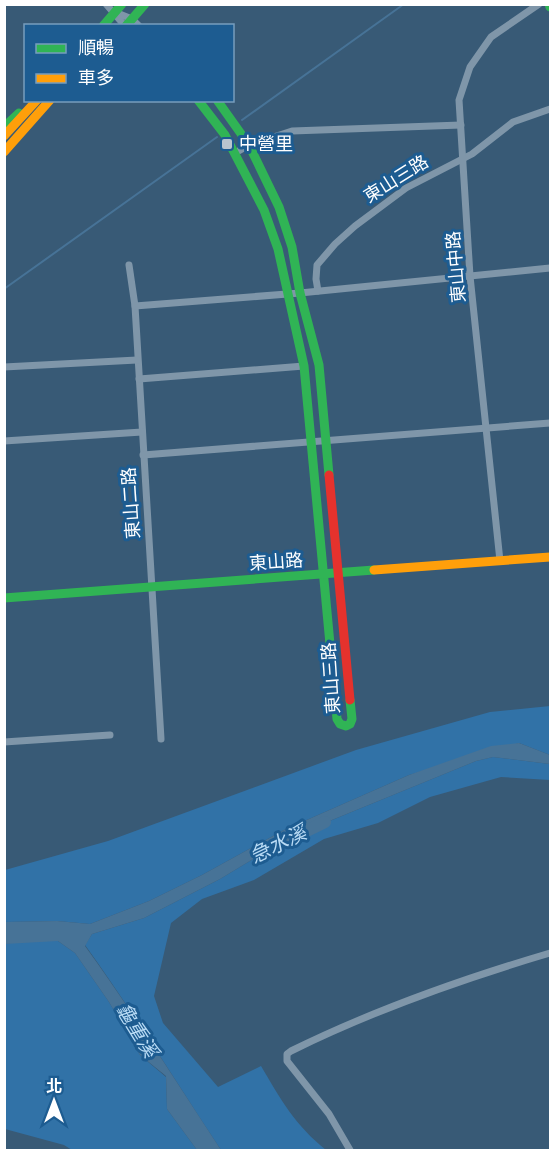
<svg xmlns="http://www.w3.org/2000/svg" width="555" height="1155" font-family="'DM Sans','Noto Sans TC',sans-serif">
<rect width="100%" height="100%" fill="#385a76"/>
<!-- green -->
<g fill="#3172a7">
<polygon points="550,706 550,755 519,743 409,775 284,830 202,875 149,901 90,924 57,921 5,922 5,870 108,841 356,750 490,712"/>
<path d="M493,757L550,764V780L501,777L430,797L378,823L324,839L254,880L202,899L171,923L154,996L163,1023L218,1087L261,1066C281,1100 295,1125 326,1150H221C176,1082 133,1012 85,945L92,934L144,918L220,879L288,838L476,761Z"/>
<polygon points="25,941 58,941 75,953 109,1002 140,1055 166,1077 167,1109 197,1150 72,1150 64,1145 5,1129 4,944"/>
</g>
<!-- water -->
<path fill="#477397" d="M519,743L550,755V764L493,757L476,761L288,838L220,879L144,918L92,934L85,946C133,1012 176,1082 221,1150H197L167,1109L166,1076L140,1055L109,1002L75,953L58,941L5,944V922L57,921L90,924L149,901L202,875L284,830L409,775L491,746Z"/>
<g fill="none" stroke-linecap="round" stroke-linejoin="round">
<!-- stream -->
<g stroke="#477397" stroke-width="2">
<polyline points="242,120 404,4"/>
<polyline points="4,289 217,137"/>
</g>
<!-- river -->
<polyline stroke="#477397" stroke-width="12" points="257,855 325,822"/>
<!-- street -->
<g stroke="#7f96a9" stroke-width="7">
<polyline points="106,4 125,26"/>
<polyline points="117,13 132,19 139,26"/>
<polyline points="235,153 249,145 292,131 461,125"/>
<polyline points="129,265 135,306 161,739"/>
<polyline points="318,291 316,279 317,265 335,244 355,226 406,188 472,154 513,122 550,109"/>
<polyline points="135,306 300,293 550,268"/>
<polyline points="4,367 137,360"/>
<polyline points="139,379 304,366"/>
<polyline points="4,441 142,432"/>
<polyline points="143,455 550,423"/>
<polyline points="500,561 470,276 459,100 470,67 491,37 539,4"/>
<polyline points="4,742 110,735"/>
<path d="M350,1150L329,1114L287,1061V1054L291,1051C374,1010 462,979 550,953"/>
</g>
<!-- fast -->
<g stroke="#30b455" stroke-width="9">
<polyline points="549,4 550,7"/>
<polyline points="103,26 122,4"/>
<polyline points="126,26 145,4"/>
<polyline points="198,100 225,135 264,210 278,249 304,366 337,719 340,724 346,726 350,724 352,719 350,700"/>
<polyline points="217,100 249,145 279,207 292,247 300,293 319,365 329,475"/>
<polyline points="4,127 19,113"/>
<polyline points="4,598 374,570"/>
</g>
<!-- slow -->
<g stroke="#ff9f0a" stroke-width="9">
<polyline points="4,136 37,100"/>
<polyline points="4,152 50,100"/>
<polyline points="374,570 550,557"/>
</g>
<!-- jam -->
<polyline stroke="#e5322d" stroke-width="9" points="329,475 350,700"/>
</g>
<!-- markers -->
<rect fill="#b9c5cf" stroke="#1d5c91" stroke-width="2" x="221" y="138" width="12" height="12" rx="3"/>
<g text-anchor="middle" stroke-width="6" stroke-linejoin="round" paint-order="stroke">
<!-- poi labels -->
<g font-size="18" fill="#fff" stroke="#1d5c91" text-anchor="start">
<text x="239" y="150">中營里</text>
</g>
<!-- street labels -->
<g font-size="18" fill="#fff" stroke="#1d5c91">
<text transform="translate(396 179) rotate(-32)" y="6">東山三路</text>
<text transform="translate(456 267) rotate(-95)" y="6">東山中路</text>
<text transform="translate(131 503) rotate(-94)" y="6">東山二路</text>
<text transform="translate(276 562) rotate(-4)" y="6">東山路</text>
<text transform="translate(331 678) rotate(-94)" y="6">東山三路</text>
</g>
<!-- water labels -->
<g font-size="20" font-style="italic" fill="#b9dbf5" stroke="#1d5c91">
<text transform="translate(278 844) rotate(-26)" y="7">急水溪</text>
<text transform="translate(137 1030) rotate(58)" y="7">龜重溪</text>
</g>
</g>
<!-- border -->
<rect width="555" height="1155" fill="none" stroke="#ffffff" stroke-width="12"/>
<!-- legend -->
<rect x="24" y="24" width="210" height="78" fill="#1d5c91" stroke="#779dbd" stroke-width="1.5"/>
<rect x="36" y="44" width="30" height="9" fill="#30b455" stroke="#779dbd" stroke-width="1.5"/>
<text x="78" y="54" font-size="18" fill="#ffffff">順暢</text>
<rect x="36" y="74" width="30" height="9" fill="#ff9f0a" stroke="#779dbd" stroke-width="1.5"/>
<text x="78" y="84" font-size="18" fill="#ffffff">車多</text>
<!-- north arrow -->
<g transform="translate(54 1101)" stroke="#1d5c91" stroke-width="4.5" paint-order="stroke">
<path d="M0-4.5L10 22L0 15L-10 22Z" fill="#ffffff"/>
<text y="-9" font-size="16" font-weight="bold" text-anchor="middle" fill="#ffffff">北</text>
</g>
</svg>
